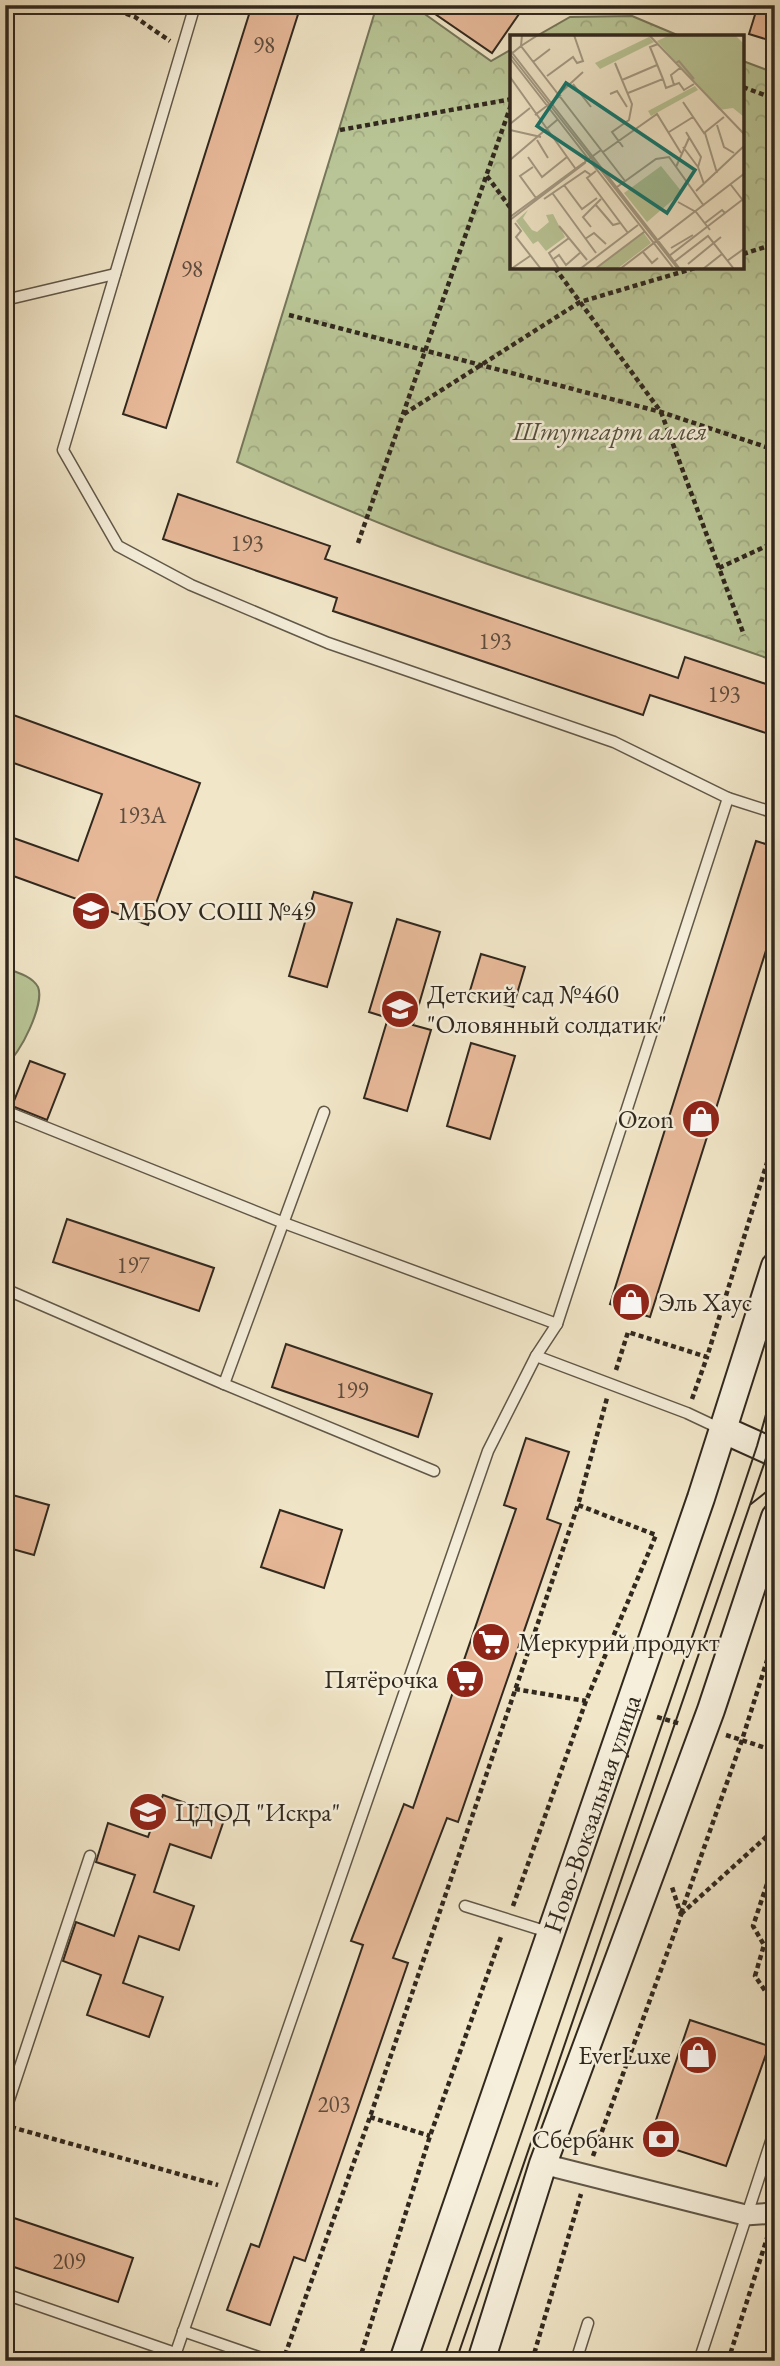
<svg xmlns="http://www.w3.org/2000/svg" width="780" height="2366" font-family="'EB Garamond',serif">
<defs>
<pattern id="park-crowns" width="20" height="18" patternUnits="userSpaceOnUse" patternTransform="scale(1.75)"><rect width="20" height="18" fill="#b9c596"/><path d="M2 6a3 3 0 1 1 6 0M12 15a3 3 0 1 1 6 0" fill="none" stroke="#a0a981"/></pattern>
</defs>
<rect width="100%" height="100%" fill="#f1e6c8"/>
<filter id="stains"><feTurbulence type="fractalNoise" baseFrequency=".00286" numOctaves="4"/><feColorMatrix values="0 0 0 0 .2 0 0 0 0 .09 0 0 0 0 .02 0 0 0 .5 -.17"/></filter>
<radialGradient id="worn" r=".72"><stop offset=".6" stop-color="#630" stop-opacity="0"/><stop offset="1" stop-color="#630" stop-opacity=".3"/></radialGradient>
<!-- park -->
<g fill="url(#park-crowns)" stroke="#75765a" stroke-width="2">
<path d="M377,5H412L491,61L512,49V268H743V61L775,73V661C673,624 570,594 468,557C389,529 313,496 237,462Z"/>
<polygon points="632,16 682,37 535,37 570,17"/>
</g>
<!-- pitch -->
<path fill="#b9c596" stroke="#75765a" stroke-width="2" d="M5,968C16,972 32,976 38,987C45,1003 20,1056 5,1065Z"/>
<!-- building -->
<g fill="#e7b999" stroke="#31281e" stroke-width="2">
<polygon points="252,5 301,5 166,428 123,414"/>
<polygon points="422,5 506,5 519,14 492,53"/>
<polygon points="758,5 775,5 775,42 749,34"/>
<polygon points="178,494 330,546 325,559 678,678 685,657 775,687 775,736 650,695 643,715 333,611 337,598 163,539"/>
<polygon points="5,712 200,783 148,925 5,873 5,835 78,861 102,794 5,760"/>
<polygon points="756,841 775,847 775,922 650,1317 610,1304"/>
<polygon points="314,892 352,903 327,987 289,976"/>
<polygon points="397,919 440,932 413,1025 431,1030 407,1111 364,1098 388,1018 369,1012"/>
<polygon points="481,954 525,967 513,1007 469,994"/>
<polygon points="471,1043 515,1056 490,1139 447,1126"/>
<polygon points="30,1061 65,1074 47,1120 12,1106"/>
<polygon points="67,1219 214,1268 199,1311 53,1262"/>
<polygon points="286,1344 432,1394 418,1437 272,1387"/>
<polygon points="526,1438 569,1452 547,1519 561,1524 458,1822 447,1818 393,1958 408,1963 305,2261 294,2257 270,2325 227,2310 251,2244 259,2247 363,1945 351,1941 404,1804 413,1808 516,1509 504,1505"/>
<polygon points="5,1493 49,1505 34,1555 5,1547"/>
<polygon points="280,1510 342,1530 324,1588 261,1567"/>
<polygon points="163,1795 225,1817 211,1858 170,1844 154,1892 194,1906 179,1950 139,1936 123,1983 163,1997 149,2037 87,2015 101,1975 63,1961 76,1922 114,1936 135,1875 96,1862 108,1823 148,1837"/>
<polygon points="690,2020 769,2046 726,2166 664,2146 654,2133 654,2126"/>
<polygon points="5,2215 133,2258 118,2302 5,2264"/>
</g>
<g fill="none" stroke-linecap="round" stroke-linejoin="round">
<defs>
<g id="lane">
<polyline points="195,5 63,450 118,546 191,585 328,643 614,742 728,798 775,813"/>
<polyline points="5,300 115,274"/>
<polyline points="5,1111 284,1223 557,1324"/>
<polyline points="5,1289 224,1384 324,1112"/>
<polyline points="536,1356 687,1413 721,1429"/>
<polyline points="224,1384 434,1471"/>
<polyline points="465,1906 548,1932"/>
<polyline points="5,2112 90,1856"/>
<polyline points="5,2294 175,2353"/>
<polyline points="183,2331 270,2361"/>
<polyline points="173,2361 488,1451 536,1356 557,1324 728,798"/>
<polyline points="576,2361 588,2323"/>
<polyline points="699,2361 775,2129"/>
</g>
<polyline id="street" points="543,2164 745,2215 775,2213"/>
<g id="secondary">
<polyline points="724,1430 775,1453"/>
<path id="s1" d="M403,2361L701,1498L775,1266"/>
<polyline points="481,2361 543,2164 711,1710 775,1517"/>
</g>
</defs>
<!-- lane casing -->
<use href="#lane" stroke="#615848" stroke-width="13"/>
<!-- street casing -->
<use href="#street" stroke="#615848" stroke-width="23"/>
<!-- secondary casing -->
<use href="#secondary" stroke="#31281e" stroke-width="30"/>
<!-- path -->
<g stroke="#31281e" stroke-width="4.5" stroke-dasharray="5 3.5" stroke-linecap="butt">
<polyline points="102,5 135,17 170,41"/>
<polyline points="743,87 775,99"/>
<polyline points="340,130 512,99"/>
<polyline points="487,176 512,210"/>
<polyline points="743,254 775,244"/>
<polyline points="555,268 661,412 744,635"/>
<polyline points="289,315 661,412 775,450"/>
<polyline points="404,414 580,302 695,268"/>
<polyline points="358,543 512,102"/>
<polyline points="719,568 775,542"/>
<polyline points="616,1370 628,1332 707,1357 775,1137"/>
<polyline points="692,1399 707,1357"/>
<polyline points="515,1689 586,1701"/>
<polyline points="657,1717 681,1724"/>
<polyline points="726,1735 775,1751"/>
<polyline points="775,1860 753,1926 764,1945 755,1976 770,1998 775,1999"/>
<polyline points="513,1906 586,1701 656,1535 578,1505 607,1398"/>
<polyline points="681,1913 742,1740 775,1635"/>
<polyline points="681,1914 775,1829"/>
<polyline points="370,2117 430,2136"/>
<polyline points="11,2127 218,2185"/>
<polyline points="593,2156 681,1915 672,1887"/>
<polyline points="285,2355 370,2117 578,1505"/>
<polyline points="359,2361 430,2136 502,1934"/>
<polyline points="532,2361 581,2194"/>
<polyline points="728,2361 768,2235"/>
</g>
<!-- lane -->
<use href="#lane" stroke="#f6efdb" stroke-width="10"/>
<!-- street -->
<use href="#street" stroke="#f6efdb" stroke-width="19"/>
<!-- secondary -->
<use href="#secondary" stroke="#f6efdb" stroke-width="26"/>
<!-- tram -->
<g stroke="#31281e" stroke-width="2">
<polyline points="751,1504 775,1485"/>
<polyline points="443,2361 735,1512 757,1446 775,1383"/>
<polyline points="456,2361 775,1432"/>
</g>
</g>
<!-- icons -->
<defs>
<symbol id="school-disc" viewBox="-11 -11 22 22"><circle r="9.5" fill="#8f2418" stroke="#f6efdb"/><path d="M0-5L7-2L0 1L-7-2ZM-4 1L0 2.5L4 1V4Q0 6-4 4Z" fill="#fff"/></symbol>
<symbol id="shop-disc" viewBox="-11 -11 22 22"><circle r="9.5" fill="#8f2418" stroke="#f6efdb"/><path d="M-5-2.5h2.3a2.7 3.5 0 0 1 5.4 0H5L5.5 6h-11ZM-1.5-2.5h3a1.5 2.3 0 0 0-3 0Z" fill="#fff"/></symbol>
<symbol id="supermarket-disc" viewBox="-11 -11 22 22"><circle r="9.5" fill="#8f2418" stroke="#f6efdb"/><path d="M-6-5.5h2.5l.6 2H6L4.5 2H-2.5L-4.4-4H-6ZM-1.5 3.2a1.3 1.3 0 1 0 .1 0ZM3 3.2a1.3 1.3 0 1 0 .1 0Z" fill="#fff"/></symbol>
<symbol id="bank-disc" viewBox="-11 -11 22 22"><circle r="9.5" fill="#8f2418" stroke="#f6efdb"/><path d="M-6-4H6V4H-6ZM0-2.3a2.3 2.3 0 1 0 0 4.6a2.3 2.3 0 1 0 0-4.6Z" fill="#fff"/></symbol>
</defs>
<g fill-rule="evenodd">
<use href="#school-disc" x="69" y="889" width="44" height="44"/>
<use href="#school-disc" x="378" y="987" width="44" height="44"/>
<use href="#shop-disc" x="679" y="1097" width="44" height="44"/>
<use href="#shop-disc" x="609" y="1280" width="44" height="44"/>
<use href="#supermarket-disc" x="469" y="1620" width="44" height="44"/>
<use href="#supermarket-disc" x="443" y="1657" width="44" height="44"/>
<use href="#school-disc" x="126" y="1790" width="44" height="44"/>
<use href="#shop-disc" x="676" y="2033" width="44" height="44"/>
<use href="#bank-disc" x="639" y="2117" width="44" height="44"/>
</g>
<g text-anchor="middle" stroke-width="5" stroke-linejoin="round" paint-order="stroke">
<!-- number labels -->
<g font-size="23" fill="#5e4c3d">
<text x="264" y="53">98</text>
<text x="192" y="277">98</text>
<text x="247" y="551">193</text>
<text x="495" y="649">193</text>
<text x="724" y="702">193</text>
<text x="142" y="823">193А</text>
<text x="133" y="1273">197</text>
<text x="352" y="1398">199</text>
<text x="334" y="2112">203</text>
<text x="69" y="2269">209</text>
</g>
<!-- park labels -->
<g font-size="26" font-style="italic" fill="#534f3c" stroke="#f6efdb">
<text x="610" y="440">Штутгарт аллея</text>
</g>
<!-- poi labels -->
<g font-size="26" fill="#31281e" stroke="#f6efdb" text-anchor="start">
<text x="118" y="920">МБОУ СОШ №49</text>
<text x="427" y="1003">Детский сад №460<tspan x="427" dy="30">"Оловянный солдатик"</tspan></text>
<text x="674" y="1128" text-anchor="end">Ozon</text>
<text x="658" y="1311">Эль Хаус</text>
<text x="518" y="1651">Меркурий продукт</text>
<text x="438" y="1688" text-anchor="end">Пятёрочка</text>
<text x="175" y="1821">ЦДОД "Искра"</text>
<text x="671" y="2064" text-anchor="end">EverLuxe</text>
<text x="634" y="2148" text-anchor="end">Сбербанк</text>
</g>
<!-- street labels -->
<g font-size="26" fill="#31281e" stroke="#f6efdb">
<text dy="9" stroke="none"><textPath href="#s1" startOffset="579">Ново-Вокзальная улица</textPath></text>
</g>
</g>
<!-- overview -->
<g transform="translate(510 35)">
<rect width="234" height="234" fill="#f1e6c8"/>
<path d="M18,175L13,183L22,195L27,197L39,187L36,180L43,179L55,202L36,216L28,206L23,209L6,186Z" fill="#b9c596"/>
<path d="M160,0H225L234,9V82L223,73L209,75L147,6ZM139,2L144,7L90,34L85,28ZM185,51L188,55L141,81L138,76ZM151,131L172,157L137,187L114,158ZM133,197L141,208L107,234H85Z" fill="#b9c596"/>
<path fill="none" stroke="#a49a84" stroke-width="2" d="M28,0L11,11L115,146M139,0L235,100M0,15L170,234M0,19L168,234M0,20L11,11L12,0M0,23L164,234M23,27L40,14M105,28L122,69L119,85L102,97L113,112M166,28L169,26L184,44M37,41L63,22L67,28L73,26L64,0M0,42L65,133M153,44L156,53L169,48L174,55L184,49M112,45L147,30M63,49L81,72M164,50L161,40L170,33M50,58L73,37M118,58L153,44L140,12L148,9M100,59L107,56L117,72M173,67L194,98L214,82M25,80L51,60M0,89L20,73M207,90L214,112L224,118M0,95L31,102M159,97L183,82M176,97L191,122L188,132L194,149M195,98L207,138M27,105L38,123M173,112L188,132M93,117L147,79L171,118M18,122L32,142L57,122M0,125L47,85M23,132L10,141L26,163M166,132L179,103M86,136L77,143L118,198M54,150L72,174L87,163M221,150L235,168M107,152L146,124L159,122L194,171M186,156L234,111M43,159L86,218M34,164L75,136L81,140M168,167L186,177L200,195M85,169L103,190L110,188M0,182L91,115M0,185L75,128L76,121M5,188L11,196L6,202L31,234M195,188L212,175L215,178M49,191L77,225M81,192L73,182L91,164M75,204L84,198L96,209M161,213L183,200M133,217L142,228L148,223M159,221L232,165M42,225L49,220L56,230L71,217M217,226L235,213M164,227L198,201L224,234M178,229L211,202M1,234L20,221M49,234L39,218L59,203M70,234L128,190M85,234L134,197M110,234L235,138M193,234L212,219"/>
<path fill="#0f766e" fill-opacity="0.15" stroke="#0f766e" stroke-width="3.5" d="M56,48L185,135L157,178L27,91Z"/>
<rect width="234" height="234" fill="none" stroke="#31281e" stroke-width="3.5"/>
</g>
<!-- margin -->
<rect width="780" height="2366" fill="none" stroke="#f1e6c8" stroke-width="28"/>
<rect x="7" y="7" width="766" height="2352" fill="none" stroke="#31281e" stroke-width="3.5"/>
<rect x="14" y="14" width="752" height="2338" fill="none" stroke="#31281e" stroke-width="2"/>
<rect width="100%" height="100%" filter="url(#stains)"/>
<rect width="100%" height="100%" fill="url(#worn)"/>
</svg>
